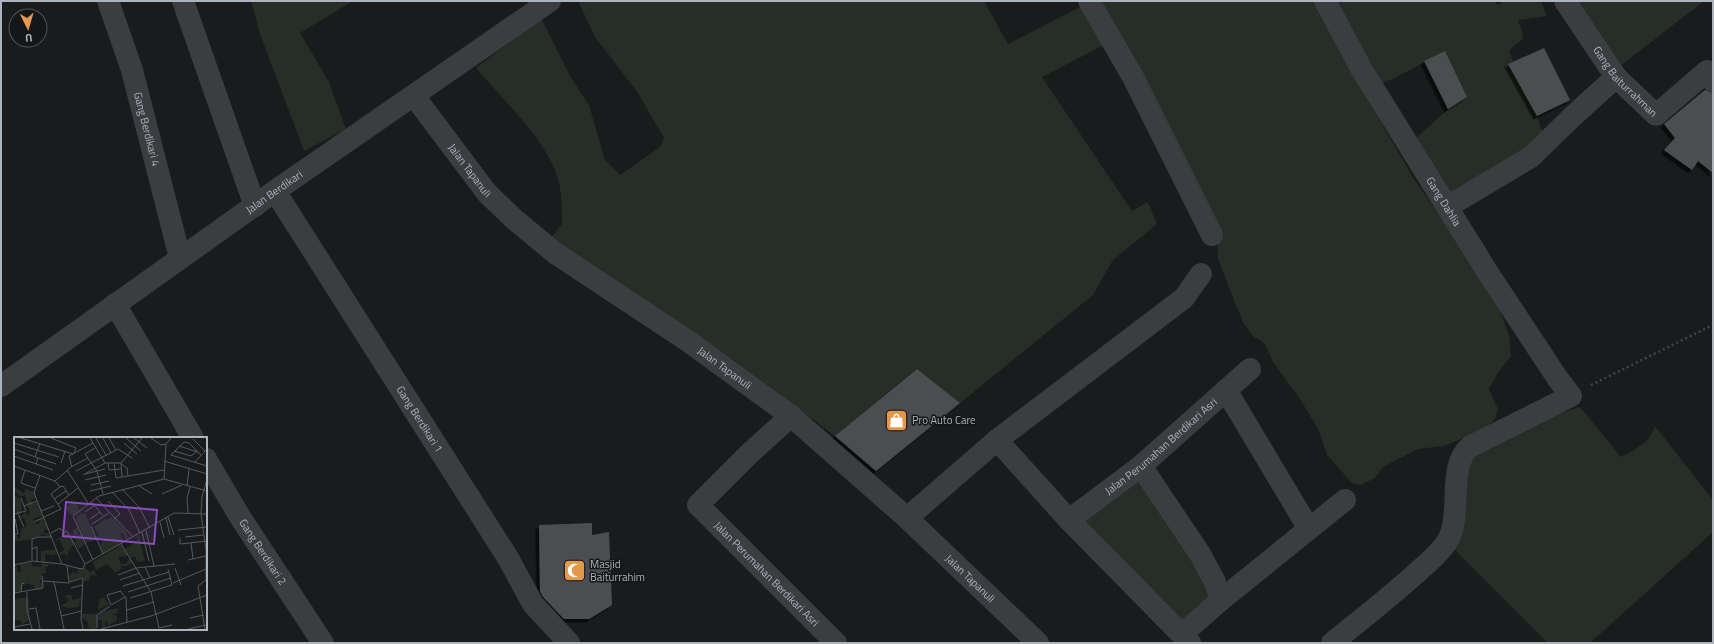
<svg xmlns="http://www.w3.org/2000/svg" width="1714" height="644" font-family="'Titillium Web',sans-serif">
<defs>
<filter id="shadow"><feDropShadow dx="-3.5" dy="3.5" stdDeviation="0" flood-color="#0009"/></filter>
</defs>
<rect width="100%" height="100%" fill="#1a1b1c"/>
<!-- green -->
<g fill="#272e27">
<polygon points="251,1 353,1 300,33 329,82 346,129 304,151 260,34"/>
<path d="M578,1H984L1008,44L1084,5L1108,43L1042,77L1132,211L1148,202L1157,224L1113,260L1093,295L960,403L916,369L835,436L735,361L548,241L562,224C562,207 562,189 556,173C543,137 501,97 476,68L541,18L570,76L589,105L605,160L620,175L660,147L664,138L638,93L595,37Z"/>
<polygon points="1090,1 1314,1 1324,23 1332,34 1364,93 1414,179 1451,231 1500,311 1509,335 1511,356 1497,374 1489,389 1498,409 1495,419 1487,428 1444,446 1418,449 1383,467 1375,478 1361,485 1352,483 1327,455 1318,429 1300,399 1273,362 1265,344 1253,336 1244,324 1235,303 1218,259 1217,231"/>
<polygon points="1333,1 1494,1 1498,5 1504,1 1541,1 1547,16 1518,20 1522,31 1523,39 1509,50 1513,62 1508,64 1537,116 1545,139 1451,198 1414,140 1448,109 1467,97 1445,51 1393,79 1379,84"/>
<polygon points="1569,1 1704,1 1615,70"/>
<path d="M1580,407L1621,457C1636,449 1649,443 1655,426L1713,500V532L1590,643H1548L1453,548L1465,456L1554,415Z"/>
<polygon points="1141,478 1200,570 1211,594 1179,623 1084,526 1086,516"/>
</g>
<!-- building -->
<g fill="#4c4e51" filter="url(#shadow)">
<polygon points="1544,48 1570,100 1537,116 1508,64"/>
<polygon points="1445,51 1467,97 1448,109 1424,61"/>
<polygon points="1705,90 1713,93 1713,173 1698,161 1692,170 1664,150 1675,138 1664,124"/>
<polygon points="917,369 960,403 876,471 835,436"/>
<polygon points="592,523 592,535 609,532 612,605 589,619 564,619 543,597 540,591 539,525"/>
</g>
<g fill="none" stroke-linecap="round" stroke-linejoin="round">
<!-- path -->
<polyline stroke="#424448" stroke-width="2.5" stroke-dasharray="2 3" stroke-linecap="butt" points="1591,385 1713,325"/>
<!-- street -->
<g stroke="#3c3d41" stroke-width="22">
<path id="s1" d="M108,1L132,70L180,258"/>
<polyline points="183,1 255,206"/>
<polyline points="1089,1 1133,77 1212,235"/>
<path id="s2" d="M1325,1L1362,70L1490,276L1558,379L1571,396L1471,446C1446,465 1463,513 1448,540C1442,551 1432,559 1423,567C1394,594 1363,618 1332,643"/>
<path id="s3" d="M1565,1L1616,77L1656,115L1707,71L1713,81"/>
<path id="s4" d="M414,96L487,193L514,219L555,253L688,341L791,416L907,518L1038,643"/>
<path id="s5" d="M275,191L508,558L533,604L569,643"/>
<polyline points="1447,207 1531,157 1572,117 1616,77"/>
<polyline points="115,304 193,438"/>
<path id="s6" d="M1,386L275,191L550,1"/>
<polyline points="1226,390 1309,529"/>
<path id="s7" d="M791,416L749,454L698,505L836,643"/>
<polyline points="997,440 1069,520 1190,643"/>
<path id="s8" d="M206,459L240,517L323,643"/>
<polyline points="1141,466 1200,554 1215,582 1221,600"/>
<polyline points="907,518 997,440 1184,298 1201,274"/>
<path id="s9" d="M1069,520L1141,466L1250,369"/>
<polyline points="1182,634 1221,600 1345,500"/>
</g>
</g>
<!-- icons -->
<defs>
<symbol id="shop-square" viewBox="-11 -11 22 22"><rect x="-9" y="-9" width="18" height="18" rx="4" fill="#e4984b" stroke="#151617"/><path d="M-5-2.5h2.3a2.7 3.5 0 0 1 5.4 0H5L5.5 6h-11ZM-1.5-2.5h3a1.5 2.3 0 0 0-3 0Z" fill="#fff"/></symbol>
<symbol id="mosque-square" viewBox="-11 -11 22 22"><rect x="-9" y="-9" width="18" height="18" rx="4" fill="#e4984b" stroke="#151617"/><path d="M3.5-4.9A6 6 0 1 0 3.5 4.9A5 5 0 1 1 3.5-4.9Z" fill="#fff"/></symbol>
</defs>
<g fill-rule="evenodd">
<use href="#shop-square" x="884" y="408" width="25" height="25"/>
<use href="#mosque-square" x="562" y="558" width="25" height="25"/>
</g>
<g text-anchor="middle" stroke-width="3" stroke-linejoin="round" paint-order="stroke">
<!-- street labels -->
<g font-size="11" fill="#aeb4bb" stroke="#151617">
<text dy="4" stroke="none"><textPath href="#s3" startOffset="101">Gang Baiturrahman</textPath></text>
<text dy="4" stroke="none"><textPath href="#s1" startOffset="134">Gang Berdikari 4</textPath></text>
<text dy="4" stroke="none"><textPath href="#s4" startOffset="93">Jalan Tapanuli</textPath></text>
<text dy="4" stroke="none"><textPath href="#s6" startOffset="335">Jalan Berdikari</textPath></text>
<text dy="4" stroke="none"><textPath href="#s2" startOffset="233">Gang Dahlia</textPath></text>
<text dy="4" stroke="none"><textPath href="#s4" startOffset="417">Jalan Tapanuli</textPath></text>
<text dy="4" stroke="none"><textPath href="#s5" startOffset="270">Gang Berdikari 1</textPath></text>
<text dy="4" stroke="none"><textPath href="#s9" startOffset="118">Jalan Perumahan Berdikari Asri</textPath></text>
<text dy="4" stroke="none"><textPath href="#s8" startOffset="109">Gang Berdikari 2</textPath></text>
<text dy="4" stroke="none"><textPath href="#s7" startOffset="226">Jalan Perumahan Berdikari Asri</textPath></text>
<text dy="4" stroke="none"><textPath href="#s4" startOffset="741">Jalan Tapanuli</textPath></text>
</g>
<!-- poi labels -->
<g font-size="11" fill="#aeb4bb" stroke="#151617" text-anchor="start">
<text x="912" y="424">Pro Auto Care</text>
<text x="590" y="568">Masjid<tspan x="590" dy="13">Baiturrahim</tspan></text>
</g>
</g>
<!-- overview -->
<g transform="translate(14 437)">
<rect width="193" height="193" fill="#1a1b1c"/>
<path d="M0,50L10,56L12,52L20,55L22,61L17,63L19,67L23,65L29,79L19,82L20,85L22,87L26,86L25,83L30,80L31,83L28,84L32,85L35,92L30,93V96L37,97L38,100L28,97L18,102L0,105V94L4,101H6L7,91L13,90L10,81H5L12,75L13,78L16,77L11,58L7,60L3,57ZM0,58L7,62L8,76L2,77ZM53 72a6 6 0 1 1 12 0a6 6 0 1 1-12 0ZM71,76L81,100L85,98L80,90L91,82L93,83L98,80L111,93L115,102L112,104L109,96H106L110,105L89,116L86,107L89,105L87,101L72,106L62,82L63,78ZM64,90V98L68,97L72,107L64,112L61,106L54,114V119L51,117L46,118L45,116L50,113L46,103L40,104L55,96L61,106L63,104L59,101V93ZM125,98L127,108L131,124L123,125L121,119L117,121L111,112L124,104L122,99ZM107,108L114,119L104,120L107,127L113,126L115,121L119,125L113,129H107V132L101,136L93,127L82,133L79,125ZM43,112L44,115L40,118L31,117L32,125H27V114ZM18,125V129L27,130L28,126L35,127L34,130H31L32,136H28V143H25L29,150L21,153L20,148L7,146V154L0,155V128H2L4,135H7L6,127ZM63,131H71L76,135L80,133L83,139L77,138L74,144H70L69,135V140L56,144L55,139L59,135L64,137ZM51,158H58V163L68,161L64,170L55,171L46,169L55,164ZM93,159L90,161L95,167L84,173L85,162ZM6,161H14L15,171V183L8,188L7,184L2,183L0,177V163ZM103,171L104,176L98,177L103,179V183L94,189L93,184H91V190L88,191V183H84L85,176ZM68,177H84L82,192H75L73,184L67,181Z" fill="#272e27"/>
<path fill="none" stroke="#344045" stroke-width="2" d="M83,191V178L96,169"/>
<path fill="none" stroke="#55585c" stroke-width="1" d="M7,1L59,17M37,1L62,11L60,16M76,1L91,26M82,1L92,18M89,1L97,16M95,1L102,13M112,1L127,14M120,1L133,11M137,1L147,8L152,7M179,2L191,14M0,6L45,20M110,6L123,17M165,9L184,15M81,11L71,17L83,34L89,57M0,12L24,21M160,14L177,19L182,15M187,18L175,6L170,5L157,18L193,29M0,19L39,33M21,20L26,6M150,24L193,37M181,25L193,12M47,26L51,14M94,26L95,33L107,32M100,26L102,41L150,33M22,27L24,21L42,27M107,27L113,31L114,39M0,29L41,44L57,30L74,21M58,30L55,19L79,6M11,33L7,46L21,51M53,33L74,66M62,34L104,12L118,21M71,37L91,32M26,38L20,56L48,127L63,131L69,132L71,127L160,76L193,77M69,38L91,26H107M108,40L107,26L128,1M150,42L152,7L157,1M71,43L92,38M77,48L95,44M124,48L138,57M173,49L175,32M46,50L49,49L55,58M108,52L125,70L136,91M76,54L97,49M98,55L115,73L126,96M148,57L168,48M82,61L119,100M40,62L52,54M77,64L89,79M94,64L106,77L100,82M44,67L64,51M10,69L23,64M27,74L40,69M71,75L81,68M174,76L173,61L176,50M0,77L12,74L7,61M4,77L10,90M154,80L160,98M152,81L156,98M76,82L86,75M20,85L47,72L37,57L46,50L41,44M146,85L150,101M78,87L95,76M77,89L89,117M132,93L140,129M164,93L193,90M128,95L135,124M37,96L46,91L50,96L53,94L71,127M0,97H4L1,82M171,100L189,98M166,101V107L193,104M177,106L179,122M107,107L137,155L145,191L158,188M18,112L23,110V125M79,123L59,79L85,59L150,42L193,54M174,123L192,119M18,124V102L24,100H38M0,128L18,124L48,127M131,130L136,141M161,131L167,148M104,138L122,131L161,127M106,143L126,136M29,144L55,146L53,128M40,145L50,192M55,145L69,141L67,182L69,192M159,146L192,132M109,149L155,135M57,151L69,148M7,155L8,146L11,147M13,155V173L18,192M114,155L157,141M0,156L29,151L28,139M111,160L97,168L93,158L107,154V155L112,161L113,186M116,161L158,148L154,132M15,172L22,171L26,192M113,173L140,165M47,179L68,174M176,181L190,178M0,190L16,187M87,192L137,179L193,158M174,192L192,188M191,192L184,149L192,143V113L187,77L188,60L193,42"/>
<path fill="#884ebe" fill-opacity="0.15" stroke="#884ebe" stroke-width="2" d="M52,65L143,73L140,107L49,99Z"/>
<rect width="193" height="193" fill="none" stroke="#aeb4bb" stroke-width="2"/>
</g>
<!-- border -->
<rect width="1714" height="644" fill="none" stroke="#aeb4bb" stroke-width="4"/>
<!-- north arrow -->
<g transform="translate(28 28) rotate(175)"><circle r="19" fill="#151617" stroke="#525559"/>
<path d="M0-3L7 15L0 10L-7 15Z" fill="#e4984b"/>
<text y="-6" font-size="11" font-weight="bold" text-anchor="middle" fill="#aeb4bb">U</text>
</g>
</svg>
